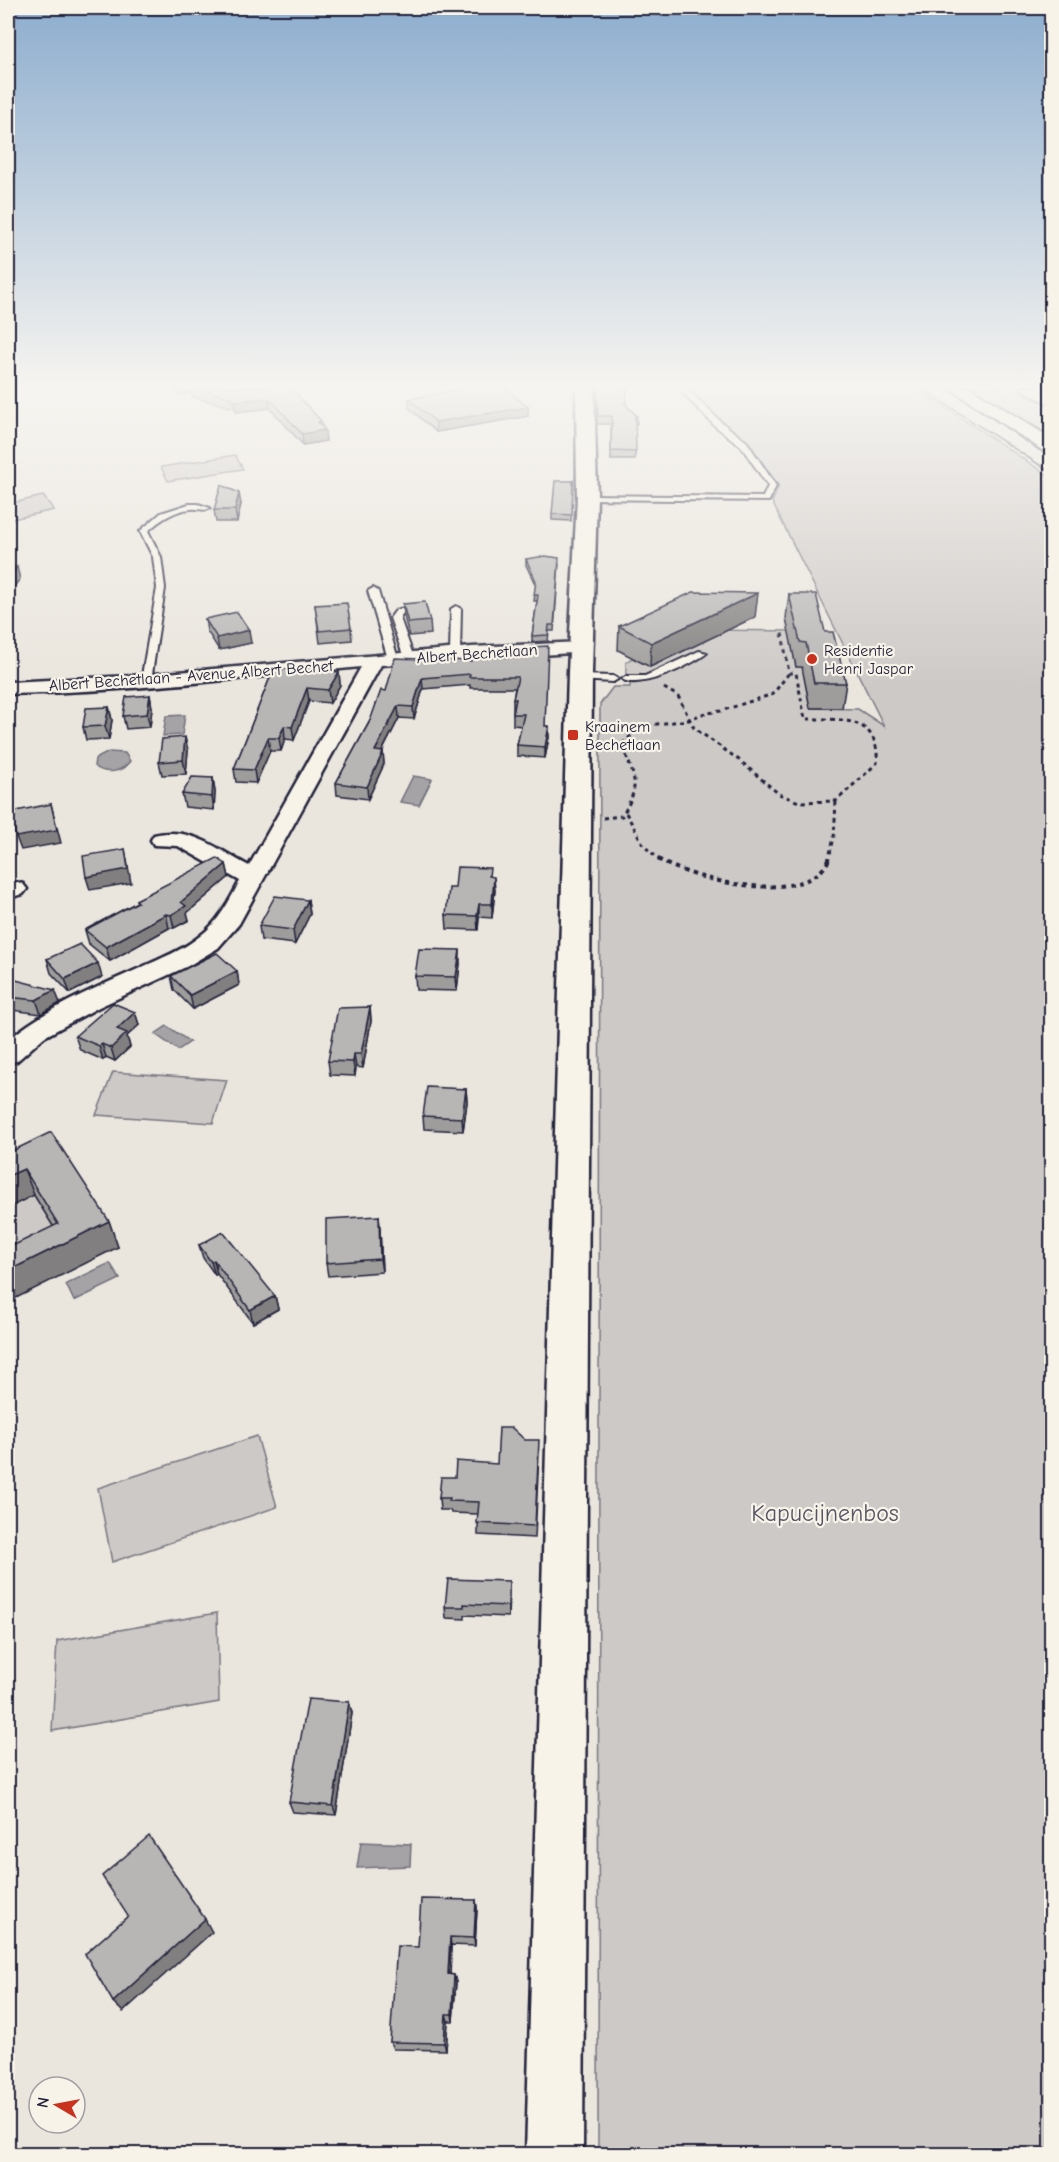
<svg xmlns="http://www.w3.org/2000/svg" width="1059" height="2162" font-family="'Comic Neue',sans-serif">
<rect width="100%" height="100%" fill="#eae6de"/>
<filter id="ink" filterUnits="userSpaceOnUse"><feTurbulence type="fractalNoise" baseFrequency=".0167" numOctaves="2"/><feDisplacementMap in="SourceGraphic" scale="12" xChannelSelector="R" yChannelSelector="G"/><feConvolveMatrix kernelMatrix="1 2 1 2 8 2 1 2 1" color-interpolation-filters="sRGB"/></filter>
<g filter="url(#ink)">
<!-- green -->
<g fill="#cdc9c6" stroke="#787680" stroke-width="1.5">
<polygon points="687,387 914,387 1051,477 1051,2154 598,2154 600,704 613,687 630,687 630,682 626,682 626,662 632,658 650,667 707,630 789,631 796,667 807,667 810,708 858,709 884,726 772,502 779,486 749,443 723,423"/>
<polygon points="966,387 1021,387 1051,405 1051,441"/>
<polygon points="235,455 243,469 168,481 161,467"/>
<polygon points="43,496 54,510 8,520 8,504"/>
<polygon points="113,1072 227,1080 213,1123 96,1115"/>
<polygon points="34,1195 68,1250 8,1279 8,1207"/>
<polygon points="257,1436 277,1507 112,1562 98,1488"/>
<polygon points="217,1613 219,1702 52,1731 57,1641"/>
</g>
<!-- water -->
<g fill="#a6a3a6" stroke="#716f7b" stroke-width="1.5">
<polygon points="185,715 182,735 163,736 166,716"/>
<path d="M109,752L125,753L130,761C122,773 105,775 94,766L95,759Z"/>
<polygon points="413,776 432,779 419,805 400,802"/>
<polygon points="167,1026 190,1042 178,1050 155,1034"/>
<polygon points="110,1263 120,1279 74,1301 66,1284"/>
<polygon points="361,1842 411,1844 410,1866 357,1868"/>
</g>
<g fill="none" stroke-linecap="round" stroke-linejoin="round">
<defs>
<g id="service">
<polygon points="197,387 220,387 181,393 177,391"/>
<polygon points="677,387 685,387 721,422 747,442 776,486 769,501 584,499 584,495 587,495 763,497 768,486 741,446 715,426"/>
<path d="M189,504H198L210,508C204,512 199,508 191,509C175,510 160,520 148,531L161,557L165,588L151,681L143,683L141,681L157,588L153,557L140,531L161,513Z"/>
<polygon points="373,588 378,591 398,659 396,661 388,659 368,591"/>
<polygon points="412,606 417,609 415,611 402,614 400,618 414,658 409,661 404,658 390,618 396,610"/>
<polygon points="456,606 461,609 460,654 455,657 450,654 451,609"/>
<path d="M699,651L707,653C692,665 639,691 622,679L627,676H645Z"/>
<polygon points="580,675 613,676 618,679 613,682 577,680 577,676"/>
</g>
<g id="minor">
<path d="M581,642L588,644L591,648L588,652L381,665L239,924L218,948L188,966L99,1007L44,1037L17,1061L8,1063V1040C46,1008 94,989 140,968C160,959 183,950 200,936C219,922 229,901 240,881L178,846L154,845L151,840L154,835C191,826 217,849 249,866L361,667C243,678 125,692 8,694V682L131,676L472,647Z"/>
<polygon points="15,882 23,884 27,889 23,894 8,898 8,884"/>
</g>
<polygon id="tertiary" points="576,387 594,387 597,497 592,672 583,2154 526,2154 568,672 577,497"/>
<g id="primary">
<polygon points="948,387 969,387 1052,439 1052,454 1045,452"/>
<polygon points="1021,387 1042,387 1052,392 1052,405 1024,391"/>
</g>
</defs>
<!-- service casing -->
<use href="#service" stroke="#22223b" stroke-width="4"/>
<!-- minor casing -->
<use href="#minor" stroke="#22223b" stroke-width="5"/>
<!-- tertiary casing -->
<use href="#tertiary" stroke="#22223b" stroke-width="5"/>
<!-- primary casing -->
<use href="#primary" stroke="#22223b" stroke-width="5"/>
<!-- path-far2 -->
<g stroke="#22223b" stroke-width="3" stroke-dasharray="4 4" stroke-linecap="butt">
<path d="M664,688L678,696L694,728L739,760L779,794L799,802L836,801L877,763C880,716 841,719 805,719L796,673H789L782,633"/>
<polyline points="626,813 644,846 661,861"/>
<path d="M603,818L622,816C642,783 634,778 622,744L642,726L689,720L701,714L721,711L773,694L789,673"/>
<polyline points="828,861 834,838 836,801"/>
</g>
<!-- path-far1 -->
<path stroke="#22223b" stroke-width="4" stroke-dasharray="4.5 4.5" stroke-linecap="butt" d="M658,859C692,881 809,908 829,859"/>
<!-- path -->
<polyline stroke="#22223b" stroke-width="4.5" stroke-dasharray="5 5" stroke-linecap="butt" points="8,1234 15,1247 17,1246"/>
<!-- service -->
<use href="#service" fill="#f7f3e8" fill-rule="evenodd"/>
<!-- minor -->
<use href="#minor" fill="#f7f3e8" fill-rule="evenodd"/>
<!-- tertiary -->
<use href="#tertiary" fill="#f7f3e8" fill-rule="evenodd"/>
<!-- primary -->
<use href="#primary" fill="#f7f3e8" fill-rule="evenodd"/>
<!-- tram -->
<polyline stroke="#22223b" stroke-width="1.5" points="919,387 1052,473"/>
</g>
<!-- wall -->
<g fill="#9e9d9c" stroke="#22223b" stroke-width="1.5">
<polygon points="190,387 290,387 321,421 326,441 303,445 270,408 236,412 235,408 192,397"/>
<polygon points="459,387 503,387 528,407 528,416 436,432 409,408 409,399 459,390"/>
<polygon points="596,387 627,387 626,405 637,416 637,424 635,424 635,460 611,460 611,424 597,424"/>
<polygon points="573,481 571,521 552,520 552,514"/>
<polygon points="241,504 237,522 216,522 214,510"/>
<polygon points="526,559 559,564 554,631 549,631 548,641 532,642 532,636 537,601 534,601 536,586 526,565"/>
<polygon points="789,594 825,632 846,683 842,708 810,708 802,667 796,667 786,618"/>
<polygon points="403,604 430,621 431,634 409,636 404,616"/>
<polygon points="315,605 351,628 352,640 320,643"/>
<polygon points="755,617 650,667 618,650 619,626"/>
<polygon points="205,619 251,643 219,650 207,631"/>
<polygon points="518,657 545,726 549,737 545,758 517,756 517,745 522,726 513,725 513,699 515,688 470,688 470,685 423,689 414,719 399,718 382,752 383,752 384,764 368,799 337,795 336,783 386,691 471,661"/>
<polygon points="273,670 339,672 340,685 330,703 309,701 294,740 285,739 281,751 270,751 256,783 236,782 234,769"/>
<polygon points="150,695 152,708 150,727 126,729 123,716"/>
<polygon points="109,707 112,720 109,739 86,740 83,727"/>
<polygon points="188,750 186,774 162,775 159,762"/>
<polygon points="213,778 215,792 214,810 185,807 182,794"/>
<polygon points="226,864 229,877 187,913 189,920 174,928 169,928 110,961 89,944 85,930 137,902 136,900"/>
<polygon points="490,876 495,890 492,918 479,917 478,930 447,929 446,915 455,888"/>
<polygon points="308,900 310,914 295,944 261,940 259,926"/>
<polygon points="47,959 102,977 70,993 51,973"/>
<polygon points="460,963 457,991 416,990 415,976"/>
<polygon points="237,971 239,985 193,1009 174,990 171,976"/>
<polygon points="8,978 60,1003 41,1014 12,1010 8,1015"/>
<polygon points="370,1007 371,1021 363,1068 356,1067 355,1076 330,1075 328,1061"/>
<polygon points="135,1012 139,1025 127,1036 130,1047 115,1061 106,1057 103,1060 80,1050 75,1036"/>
<polygon points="466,1089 467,1102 463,1131 424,1129 423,1116"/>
<polygon points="8,1153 109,1221 118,1247 53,1226"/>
<polygon points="379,1216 380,1229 382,1272 328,1276 326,1263"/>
<polygon points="199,1245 275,1296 278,1309 253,1323 217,1274 215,1275 203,1258"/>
<polygon points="539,1453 535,1538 478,1535 478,1514 451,1513 450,1510 440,1510 439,1498 455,1477 497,1464"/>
<polygon points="509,1581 508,1617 465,1615 465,1619 446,1618 445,1607"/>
<polygon points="349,1702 352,1713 336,1815 293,1812 289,1802"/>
<polygon points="476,1900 477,1908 475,1946 451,1945 450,1974 454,1975 456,1982 453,2021 448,2021 446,2050 393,2049 390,2042 418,1947"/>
</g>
<!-- shaded-wall -->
<g fill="#817f7f" stroke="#22223b" stroke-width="1.5">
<polygon points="366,387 393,387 366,390"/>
<polygon points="269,398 270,408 236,412 234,401"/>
<polygon points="528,407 528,416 436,432 436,422"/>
<polygon points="321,421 322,431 325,430 326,441 303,445 302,434 318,422"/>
<polygon points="239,493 241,504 237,522 235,510"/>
<polygon points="17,567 20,579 8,594 8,578"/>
<polygon points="758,593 755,617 650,667 651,643"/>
<polygon points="249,630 251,643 219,650 217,638"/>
<polygon points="339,672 340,685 330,703 328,690"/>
<polygon points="422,678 423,689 414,719 413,707"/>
<polygon points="307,688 309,701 294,740 292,727"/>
<polygon points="150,695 152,708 150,727 147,714"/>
<polygon points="398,706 399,718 376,763 375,751"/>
<polygon points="109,707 112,720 109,739 105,726"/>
<polygon points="284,726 285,739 281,751 279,738"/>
<polygon points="549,726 549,737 545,758 545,747"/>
<polygon points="185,737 188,750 186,774 183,760"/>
<polygon points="268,738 270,751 256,783 254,770"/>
<polygon points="383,752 384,764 368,799 367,787"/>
<polygon points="213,778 215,792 214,810 212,797"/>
<polygon points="51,804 61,843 21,850 16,837"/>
<polygon points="125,849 131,883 90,890 86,877"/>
<polygon points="226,864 229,877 187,913 189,920 174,928 171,915 181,902"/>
<polygon points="494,877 495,890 492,918 492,904"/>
<polygon points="308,900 310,914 295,944 293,930"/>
<polygon points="479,904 479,917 478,930 477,916"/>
<polygon points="166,914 169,928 110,961 106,947"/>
<polygon points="460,950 460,963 457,991 456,977"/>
<polygon points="98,963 102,977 70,993 65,979"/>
<polygon points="237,971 239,985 193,1009 190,995"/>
<polygon points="55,990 60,1003 41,1014 36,1000"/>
<polygon points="8,999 12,1010 8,1015"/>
<polygon points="370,1007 371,1021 363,1068 361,1054"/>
<polygon points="135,1012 139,1025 127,1036 130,1047 115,1061 111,1048 117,1029"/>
<polygon points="102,1044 106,1057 103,1060 99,1046"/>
<polygon points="354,1054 356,1067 355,1076 353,1062"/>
<polygon points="466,1089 467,1102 463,1131 462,1118"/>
<polygon points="24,1169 34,1195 8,1208 8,1176"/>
<polygon points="379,1216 380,1229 382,1272 380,1259"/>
<polygon points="109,1221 118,1247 8,1302 8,1271"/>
<polygon points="214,1260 217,1274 215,1275 211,1262"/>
<polygon points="275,1296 278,1309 253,1323 250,1310"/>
<polygon points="509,1581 509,1593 508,1617 508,1606"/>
<polygon points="349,1702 352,1713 336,1815 333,1806"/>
<polygon points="476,1900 477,1908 475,1946 474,1938"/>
<polygon points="205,1919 212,1932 123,2012 113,2002"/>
<polygon points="450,1937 451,1945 450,1982 448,1974"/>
<polygon points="454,1975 456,1982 453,2021 452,2014"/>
<polygon points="446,2014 448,2021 446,2050 444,2043"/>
</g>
<!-- building -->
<g fill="#b8b6b5" stroke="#22223b" stroke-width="1.5">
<polygon points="192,387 290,387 321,421 318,422 325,430 302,434 269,398 234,401 233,398"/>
<polygon points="465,387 503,387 528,407 436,422 409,399 467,388"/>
<polygon points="597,387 627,387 626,403 624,403 637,416 635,416 636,452 611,451 612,416 598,416"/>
<polygon points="555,481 573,481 572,515 552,514"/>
<polygon points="221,485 239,493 235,510 214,510"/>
<polygon points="545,556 559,558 554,625 549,625 548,635 532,636 538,595 534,595 536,581 526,559"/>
<polygon points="8,566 17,567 8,578"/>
<polygon points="693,592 758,593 651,643 619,626"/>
<polygon points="789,594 816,594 825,632 833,632 846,683 814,683 806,643 800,642"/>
<polygon points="425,602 430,621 408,623 403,604"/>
<polygon points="347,603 351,628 319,631 315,605"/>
<polygon points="237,612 249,630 217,638 205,619"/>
<polygon points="548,646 545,726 549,726 545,747 517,745 524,714 513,714 516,699 513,699 518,677 469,677 470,674 422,678 413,707 398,706 375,751 383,752 367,787 336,783 370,721 381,690 386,691 395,658 471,661 471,657 518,657 525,656 526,652 529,652 530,647"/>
<polygon points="308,668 339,672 328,690 307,688 292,727 284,726 279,738 268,738 254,770 234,769 273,670"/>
<polygon points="150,695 147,714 123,716 126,697"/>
<polygon points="109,707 105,726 83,727 86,708"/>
<polygon points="185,737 183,760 159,762 162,739"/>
<polygon points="192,777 213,778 212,797 182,794"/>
<polygon points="51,804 57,830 16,837 11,812"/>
<polygon points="125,849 128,869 86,877 83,856"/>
<polygon points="217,858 226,864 181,902 186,906 171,915 166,914 106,947 85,930 138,902 136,900"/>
<polygon points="457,867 490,868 489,876 494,877 492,904 479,904 477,916 446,915 449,888 455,888"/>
<polygon points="275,896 308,900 293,930 259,926"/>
<polygon points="80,944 98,963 65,979 47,959"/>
<polygon points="419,949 460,950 456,977 415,976"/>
<polygon points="217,953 237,971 190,995 171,976"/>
<polygon points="8,978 55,990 36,1000 8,997"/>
<polygon points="113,1003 135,1012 117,1029 127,1033 111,1048 102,1044 99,1046 75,1036"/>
<polygon points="370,1007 361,1054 354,1054 353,1062 328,1061 338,1008"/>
<polygon points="427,1087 466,1089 462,1118 423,1116"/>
<polygon points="51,1132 109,1221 8,1271 8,1248 58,1224 24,1169 8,1176 8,1153"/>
<polygon points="379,1216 380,1259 326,1263 326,1219"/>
<polygon points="223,1232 275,1296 250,1310 214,1260 211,1262 199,1245"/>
<polygon points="499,1428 512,1428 525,1440 539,1440 535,1526 477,1523 479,1502 449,1501 450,1498 439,1498 441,1477 455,1477 456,1461 497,1464"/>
<polygon points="448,1579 509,1581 508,1606 464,1604 464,1607 445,1607"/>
<polygon points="308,1699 349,1702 333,1806 289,1802"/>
<polygon points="149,1836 205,1919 113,2002 85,1954 128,1916 102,1876"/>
<polygon points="421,1899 476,1900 474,1938 450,1937 448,1974 454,1975 452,2014 446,2014 444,2043 390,2042 397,1946 418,1947"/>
</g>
</g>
<!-- sky -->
<linearGradient id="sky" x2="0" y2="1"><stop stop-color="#8dadce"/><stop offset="0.56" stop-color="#f6f4f0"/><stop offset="1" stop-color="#f6f4f0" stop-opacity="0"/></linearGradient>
<rect width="1059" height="690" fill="url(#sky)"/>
<!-- markers -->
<g fill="#c8321e" stroke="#f7f3e8" stroke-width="2">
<circle cx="812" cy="659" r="6"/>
<rect x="567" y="729" width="12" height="12" rx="3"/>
</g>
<g text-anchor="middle" stroke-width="4.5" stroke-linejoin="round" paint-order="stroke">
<!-- far-poi labels -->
<g font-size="16" fill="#22223b" stroke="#f7f3e8" text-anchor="start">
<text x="824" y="656">Residentie<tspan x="824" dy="18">Henri Jaspar</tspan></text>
<text x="585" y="732">Kraainem<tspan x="585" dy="18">Bechetlaan</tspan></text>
</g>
<!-- far-street labels -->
<g font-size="16" fill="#22223b" stroke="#f7f3e8">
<text transform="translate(477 653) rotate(-4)" y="6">Albert Bechetlaan</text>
<text transform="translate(191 675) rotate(-4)" y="6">Albert Bechetlaan - Avenue Albert Bechet</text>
</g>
<!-- near-park labels -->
<g font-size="24" fill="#555465" stroke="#f7f3e8">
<text x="825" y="1521">Kapucijnenbos</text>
</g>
</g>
<!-- margin -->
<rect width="1059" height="2162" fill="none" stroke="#f7f3e8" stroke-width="30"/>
<rect x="15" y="15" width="1029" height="2132" fill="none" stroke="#22223b" stroke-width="2" filter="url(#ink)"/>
<!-- north arrow -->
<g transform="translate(57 2105) rotate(280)"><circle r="28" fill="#f7f3e8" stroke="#a29fa3" stroke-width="1.5"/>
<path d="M0-4.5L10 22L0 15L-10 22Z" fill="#c8321e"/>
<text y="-9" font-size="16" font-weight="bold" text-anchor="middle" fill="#22223b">N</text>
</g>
</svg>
